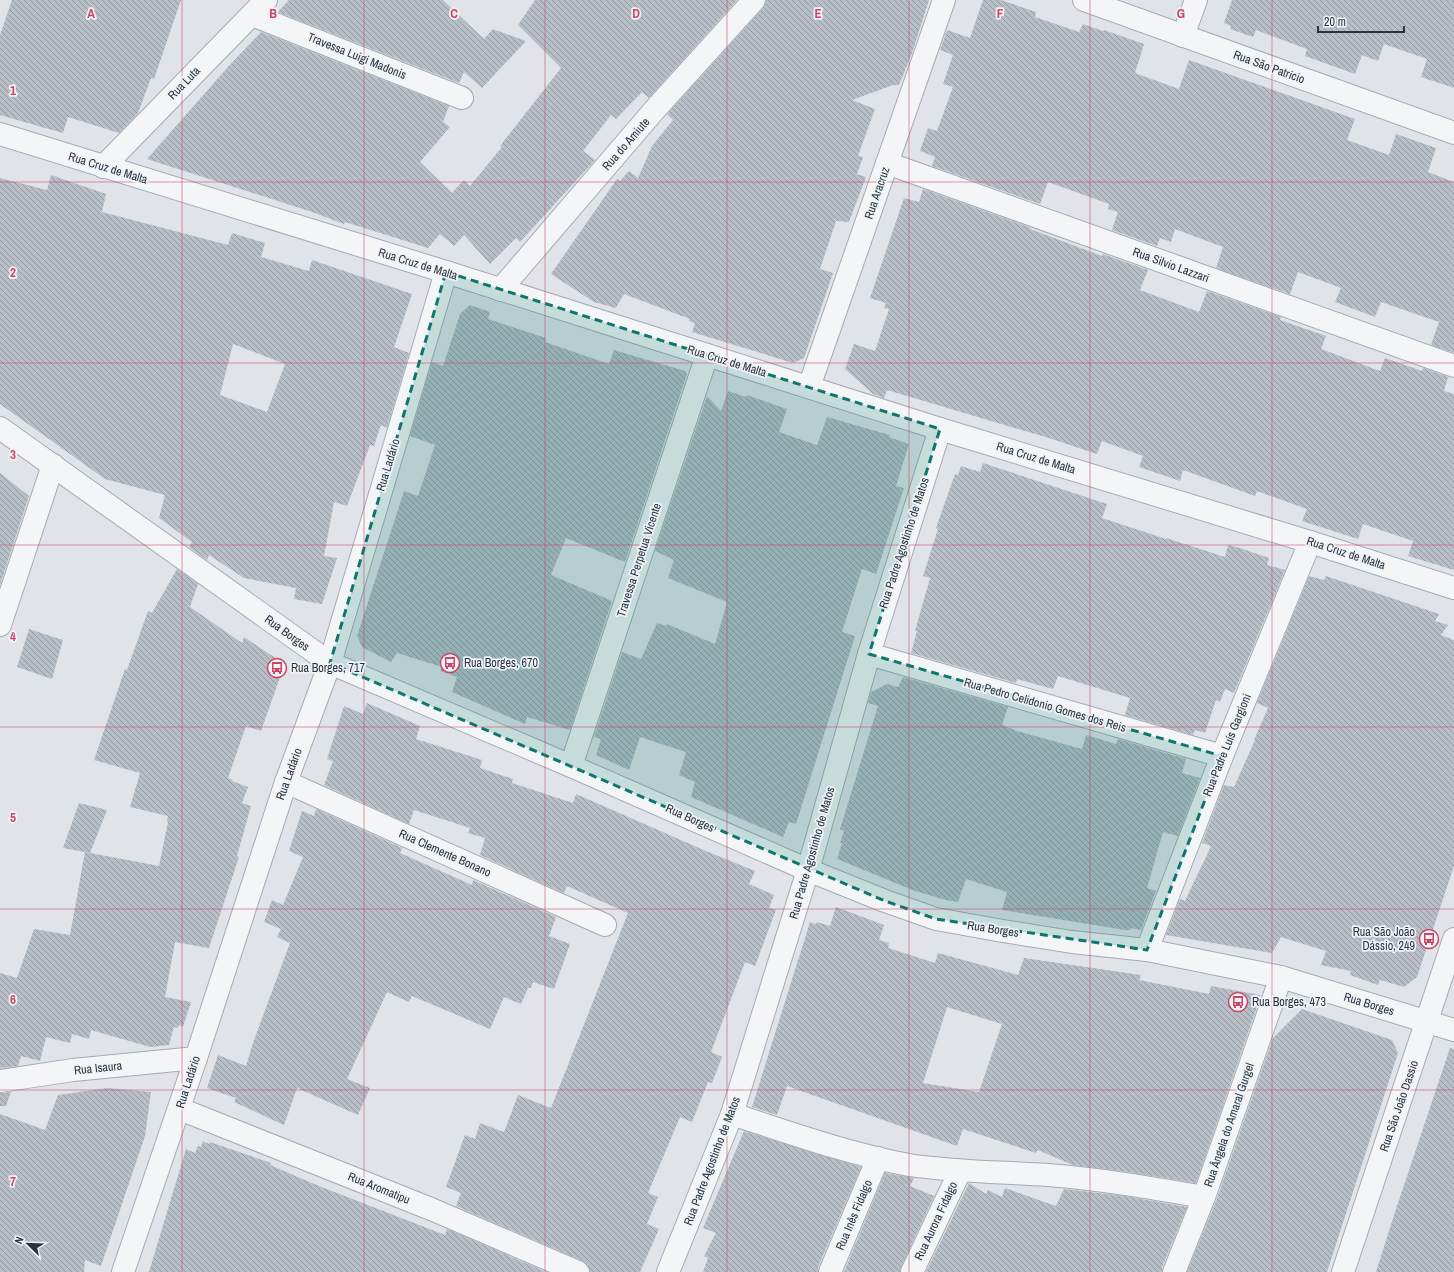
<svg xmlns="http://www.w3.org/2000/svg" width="1454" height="1272" font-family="'Archivo Narrow',sans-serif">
<defs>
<pattern id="building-back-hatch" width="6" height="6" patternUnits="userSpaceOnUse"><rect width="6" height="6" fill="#b7bec6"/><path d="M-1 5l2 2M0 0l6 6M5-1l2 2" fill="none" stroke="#959ba2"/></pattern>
</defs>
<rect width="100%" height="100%" fill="#e0e4e9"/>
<!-- building -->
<g fill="url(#building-back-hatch)" fill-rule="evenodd">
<polygon points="12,0 181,0 154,79 151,78 138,113 119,133 68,117 63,133 0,115 0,35"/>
<polygon points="289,0 443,0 484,39 493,29 526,41 482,88 464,72 459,83 278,12"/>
<polygon points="535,0 737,0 649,98 642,92 616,119 611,115 583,151 595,160 520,242 516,238 490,264 464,235 454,246 440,234 428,248 345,222 344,224 312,212 147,159 227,68 261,32 449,106 443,122 450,127 420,162 452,193 464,180 470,186 502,147 500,146 561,68 518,25"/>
<polygon points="766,0 929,0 912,53 899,85 893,85 852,100 875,109 858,156 863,157 857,174 866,177 849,222 836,221 820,269 833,273 804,358 793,363 692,332 695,323 689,321 690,319 624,294 616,308 594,302 551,274 617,179 620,181 629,171 638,178 652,146 673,120 667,114 763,8"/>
<polygon points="983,0 1001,0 1036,12 1035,17 1079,32 1083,24 1103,31 1104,30 1144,44 1135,73 1179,89 1189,60 1355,119 1347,140 1389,155 1396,134 1436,148 1428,172 1454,182 1454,353 1431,345 1439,322 1381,302 1375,317 1335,302 1341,288 1298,272 1290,294 1216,268 1223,247 1175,229 1171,242 1160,238 1157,246 1112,230 1118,212 1108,209 1109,204 1048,182 1040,204 932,166 935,157 920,151 928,128 937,131 953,87 943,84 953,55 940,50 947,30 970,38"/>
<polygon points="1232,0 1454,0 1454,88 1421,77 1427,59 1384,44 1378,61 1362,55 1355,74 1305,56 1307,49 1256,30 1253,37 1230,29 1231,26 1224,23"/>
<path d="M51,175L106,194L102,212L228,245L232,233L265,243L261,257L309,271L312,260L412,294L394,347L409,353L387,428L381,425L374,446L370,445L347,506L334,502L324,556L337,558L322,604L294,599L296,588L244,578L209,555L207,560L189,547L192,542L159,518L165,495L105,479L0,404V178L47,190ZM233,344L285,364L267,412L220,395Z"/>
<polygon points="923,189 1031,228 1030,229 1102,256 1103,254 1148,270 1140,290 1199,312 1207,291 1281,317 1280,320 1326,336 1321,349 1380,371 1385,358 1422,371 1423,368 1448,377 1444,391 1454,394 1454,570 1408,556 1413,541 1363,524 1358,539 1302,521 1307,509 1257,491 1255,496 1183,470 1180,481 1139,467 1143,456 1102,441 1097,454 1052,439 887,390 884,398 873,394 845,369 854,344 875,351 889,309 884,308 886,303 870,298 904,198 919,202"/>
<polygon points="470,305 490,312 488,319 546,338 545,342 609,364 614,350 685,371 687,374 625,562 566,538 551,575 612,601 570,730 527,717 525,724 452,692 457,677 440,671 442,667 397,653 391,662 362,647 357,636 404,491 418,496 435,445 410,436 432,362 443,366 460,314"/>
<polygon points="728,391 746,397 747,395 787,409 779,432 817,445 827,417 890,435 889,437 909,444 896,486 904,488 891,528 876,574 862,569 842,632 855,636 796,824 789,822 783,837 691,797 695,782 679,775 686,752 640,737 629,770 596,755 601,739 594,737 622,652 641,659 657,623 666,626 667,624 715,644 727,602 668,578 674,560 655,551 707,396 721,411"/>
<polygon points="983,463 1107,504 1102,518 1166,539 1166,538 1225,557 1228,545 1240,548 1269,558 1267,565 1285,570 1234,693 1225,689 1220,702 1216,700 1205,733 1195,730 1193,735 1125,715 1130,698 1058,676 1053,689 1017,679 1016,683 911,653 917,631 915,631 930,578 923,576 938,529 936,528 955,474 958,475 961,466 980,472"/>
<polygon points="0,473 29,496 0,585"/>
<polygon points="177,569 198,584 190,607 242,643 244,637 283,663 282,665 284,666 261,731 246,726 228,778 233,780 232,781 248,787 242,803 251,806 237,856 239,857 209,948 175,942 165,997 191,1002 183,1027 179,1025 178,1028 174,1027 169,1045 150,1047 91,1030 89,1039 72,1034 70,1043 46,1037 40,1061 21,1056 18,1066 0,1068 0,973 17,978 34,929 70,935 85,852 159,866 168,822 167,821 168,816 130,807 140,773 94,760 125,669 127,670 148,611 152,613"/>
<polygon points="1309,576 1324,580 1326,576 1439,614 1435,621 1448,625 1441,635 1454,640 1454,866 1417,977 1404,987 1380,980 1378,985 1350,975 1351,971 1321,965 1326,951 1281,937 1272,953 1166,935 1180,899 1185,901 1211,846 1202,843 1224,785 1234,787 1255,740 1254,740 1268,708 1257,703"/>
<polygon points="29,629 63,640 52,679 17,667"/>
<polygon points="903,677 1008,707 1002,725 1017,731 1082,749 1086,735 1116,744 1118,739 1186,759 1182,773 1200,778 1178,836 1163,832 1147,888 1156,891 1141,930 1131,928 1131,930 1125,930 1002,910 1007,892 966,879 958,902 946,900 915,891 837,859 842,843 840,843 844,831 840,829 878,706 868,703 871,692 887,684 898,687"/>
<polygon points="367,703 420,726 416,739 482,760 480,768 513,779 512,783 573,803 576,794 706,851 755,871 749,884 774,895 769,908 776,910 755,966 745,962 711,1052 722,1057 712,1083 708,1082 692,1122 680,1117 648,1193 658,1197 647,1224 659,1229 640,1272 590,1272 588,1265 583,1261 456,1206 461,1193 446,1187 465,1135 475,1139 480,1123 504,1132 518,1095 551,1108 628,913 567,886 564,893 480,855 485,838 468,833 470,828 414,810 409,824 324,785 333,761 327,759 344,706 363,714"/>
<polygon points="79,803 107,810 90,853 63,848"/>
<polygon points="316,809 402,848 400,853 472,885 473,880 556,917 549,936 570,944 554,989 533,982 531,988 528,988 521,1004 504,997 490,1029 412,996 409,1002 387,992 347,1079 370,1088 358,1115 297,1088 284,1125 234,1102 236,1098 207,1088 218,1055 246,1066 254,1040 290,943 277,937 281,929 264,922 272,900 283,905 303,857 289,851 302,811 314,816"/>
<path d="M836,907L884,925L879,940L889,943L888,948L935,963L938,953L1018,975L1024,958L1141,975L1139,980L1209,994L1211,986L1260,995L1257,1003L1258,1004L1196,1183L1128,1172L1073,1165L1038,1150L1036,1153L963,1129L957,1146L787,1086L777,1115L752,1107L810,922L816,924L817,922L830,926ZM947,1007L1002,1024L979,1092L923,1083Z"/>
<polygon points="1302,1009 1392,1040 1398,1053 1327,1272 1187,1272 1216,1201 1273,1038"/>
<polygon points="1450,1048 1454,1049 1454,1272 1376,1272 1395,1212"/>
<polygon points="107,1088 151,1092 145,1136 101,1266 85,1260 84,1272 0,1272 0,1114 45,1130 58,1095"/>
<polygon points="11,1092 6,1106 0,1106 0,1093"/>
<polygon points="744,1131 861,1167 818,1267 818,1272 703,1272 708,1258 704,1256 716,1233 703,1228"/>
<polygon points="203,1141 209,1144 210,1142 271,1163 270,1165 319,1186 445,1235 447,1229 546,1272 149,1272 186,1149 195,1153 198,1146 201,1147"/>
<polygon points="885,1173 914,1178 910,1186 934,1196 901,1267 900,1272 844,1272"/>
<polygon points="969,1183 986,1194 988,1190 1002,1197 1005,1188 1056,1206 1064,1189 1124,1196 1187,1207 1162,1267 1162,1272 926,1272"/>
</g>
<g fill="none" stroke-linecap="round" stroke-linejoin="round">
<defs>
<g id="minor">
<polyline points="1084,0 1454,133"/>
<polyline points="252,15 462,98"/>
<polyline points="1183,36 1196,0"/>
<polyline points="0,134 446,272 940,429 1310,542 1454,588"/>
<polyline points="887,163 1454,366"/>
<polyline points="103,167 266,0"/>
<polyline points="500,290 657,107 754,0"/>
<polyline points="809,387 944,0"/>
<polyline points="0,428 330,663 571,766 808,870 885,901 936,919 997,930 1072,942 1147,950 1281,977 1454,1030"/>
<polyline points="0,625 53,465"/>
<polyline points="869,654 1222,756"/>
<polyline points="571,766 707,355"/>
<polyline points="286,782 605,925"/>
<polyline points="1147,950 1222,756 1310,542"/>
<polyline points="0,1081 73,1070 196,1058"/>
<polyline points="180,1109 431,1209 578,1272"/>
<path d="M732,1114C791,1133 849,1154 909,1165C955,1172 1002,1172 1048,1175C1100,1179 1152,1188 1204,1197"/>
<polyline points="123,1272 196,1058 286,782 330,663 446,272"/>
<polyline points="668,1272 732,1114 808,870 869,654 940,429"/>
<polyline points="830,1272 878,1158"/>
<polyline points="912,1272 960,1171"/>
<polyline points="1174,1272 1204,1197 1281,977"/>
<polyline points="1343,1272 1454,939"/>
</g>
</defs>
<!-- minor casing -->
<use href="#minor" stroke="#a5abb3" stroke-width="24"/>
<!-- minor -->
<use href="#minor" stroke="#f3f5f7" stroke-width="22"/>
</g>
<!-- marked area -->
<path fill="#0f766e" fill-opacity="0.2" stroke="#0f766e" stroke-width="3" stroke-dasharray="8 5" stroke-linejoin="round" d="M446,272L940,429L869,654L1222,756L1147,950L936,919L885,901L330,663Z"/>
<!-- grid -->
<path fill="none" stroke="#ce4465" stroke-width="1" stroke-opacity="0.55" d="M182,0V1272M364,0V1272M545,0V1272M727,0V1272M909,0V1272M1090,0V1272M1272,0V1272M0,182H1454M0,363H1454M0,545H1454M0,727H1454M0,909H1454M0,1090H1454"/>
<!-- icons -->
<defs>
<symbol id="bus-ring" viewBox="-11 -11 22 22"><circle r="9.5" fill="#eff3f6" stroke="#ce4465" stroke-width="1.5"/><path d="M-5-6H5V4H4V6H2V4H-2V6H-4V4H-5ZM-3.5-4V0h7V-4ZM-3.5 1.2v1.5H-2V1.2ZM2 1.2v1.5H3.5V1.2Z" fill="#ce4465"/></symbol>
</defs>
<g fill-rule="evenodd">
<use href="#bus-ring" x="439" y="652" width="22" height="22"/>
<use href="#bus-ring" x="266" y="657" width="22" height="22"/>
<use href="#bus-ring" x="1418" y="928" width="22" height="22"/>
<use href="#bus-ring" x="1227" y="991" width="22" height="22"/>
</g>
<g text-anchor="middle" stroke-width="3.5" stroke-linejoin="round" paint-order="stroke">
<!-- street labels -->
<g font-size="12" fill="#283340" stroke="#eff3f6">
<text transform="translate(357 56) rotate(22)" y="4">Travessa Luigi Madonis</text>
<text transform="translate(1269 67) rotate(20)" y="4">Rua São Patrício</text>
<text transform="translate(184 83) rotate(-46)" y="4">Rua Luta</text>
<text transform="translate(626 144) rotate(-49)" y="4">Rua do Amiute</text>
<text transform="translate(108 168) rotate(17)" y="4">Rua Cruz de Malta</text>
<text transform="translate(877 193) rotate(-71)" y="4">Rua Aracruz</text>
<text transform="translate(418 264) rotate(17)" y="4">Rua Cruz de Malta</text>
<text transform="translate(1171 265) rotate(20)" y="4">Rua Silvio Lazzari</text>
<text transform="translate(727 361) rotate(17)" y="4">Rua Cruz de Malta</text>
<text transform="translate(1036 458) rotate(17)" y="4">Rua Cruz de Malta</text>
<text transform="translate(388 465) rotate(-73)" y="4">Rua Ladário</text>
<text transform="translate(904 543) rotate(-72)" y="4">Rua Padre Agostinho de Matos</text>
<text transform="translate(1346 553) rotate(18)" y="4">Rua Cruz de Malta</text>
<text transform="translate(639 560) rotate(-72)" y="4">Travessa Perpetua Vicente</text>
<text transform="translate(287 633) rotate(36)" y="4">Rua Borges</text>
<text transform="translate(1045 705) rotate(16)" y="4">Rua Pedro Celidonio Gomes dos Reis</text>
<text transform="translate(1227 745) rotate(-68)" y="4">Rua Padre Luís Gargioni</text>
<text transform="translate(289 774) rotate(-70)" y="4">Rua Ladário</text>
<text transform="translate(690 818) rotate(24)" y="4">Rua Borges</text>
<text transform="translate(445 853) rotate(24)" y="4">Rua Clemente Bonano</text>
<text transform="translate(812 853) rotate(-74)" y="4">Rua Padre Agostinho de Matos</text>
<text transform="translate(993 929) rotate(9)" y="4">Rua Borges</text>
<text transform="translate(1369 1004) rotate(17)" y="4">Rua Borges</text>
<text transform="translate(98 1068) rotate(-6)" y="4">Rua Isaura</text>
<text transform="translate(188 1082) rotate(-72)" y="4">Rua Ladário</text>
<text transform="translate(1399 1106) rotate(-71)" y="4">Rua São João Dassio</text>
<text transform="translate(1229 1125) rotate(-71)" y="4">Rua Ângela do Amaral Gurgel</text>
<text transform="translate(712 1161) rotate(-69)" y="4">Rua Padre Agostinho de Matos</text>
<text transform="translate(379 1188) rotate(22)" y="4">Rua Aromatipu</text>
<text transform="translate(854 1215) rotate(-67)" y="4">Rua Inês Fidalgo</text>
<text transform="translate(936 1221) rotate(-65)" y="4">Rua Aurora Fidalgo</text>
</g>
<!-- poi labels -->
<g font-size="12" fill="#283340" stroke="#eff3f6" text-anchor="start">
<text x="464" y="667">Rua Borges, 670</text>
<text x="291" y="672">Rua Borges, 717</text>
<text x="1415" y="936" text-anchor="end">Rua São João<tspan x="1415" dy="14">Dássio, 249</tspan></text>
<text x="1252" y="1006">Rua Borges, 473</text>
</g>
</g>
<g font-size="13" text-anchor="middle" font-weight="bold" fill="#ce4465" stroke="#eff3f6" stroke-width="3.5" stroke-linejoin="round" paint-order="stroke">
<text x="91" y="18">A</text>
<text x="273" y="18">B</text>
<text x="454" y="18">C</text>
<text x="636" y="18">D</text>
<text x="818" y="18">E</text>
<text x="1000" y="18">F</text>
<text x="1181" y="18">G</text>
<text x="13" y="95">1</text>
<text x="13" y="277">2</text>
<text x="13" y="459">3</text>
<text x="13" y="641">4</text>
<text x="13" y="822">5</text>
<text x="13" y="1004">6</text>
<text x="13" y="1186">7</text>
</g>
<!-- north arrow -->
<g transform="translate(28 1244) rotate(293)" stroke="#eff3f6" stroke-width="3" paint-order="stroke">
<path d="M0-3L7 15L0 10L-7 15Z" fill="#283340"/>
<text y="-6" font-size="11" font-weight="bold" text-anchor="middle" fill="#283340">N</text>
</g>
<!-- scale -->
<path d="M1318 26v6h86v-6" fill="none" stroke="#283340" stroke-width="2"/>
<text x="1324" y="26" font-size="12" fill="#283340" stroke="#eff3f6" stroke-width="3" paint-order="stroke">20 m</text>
</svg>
